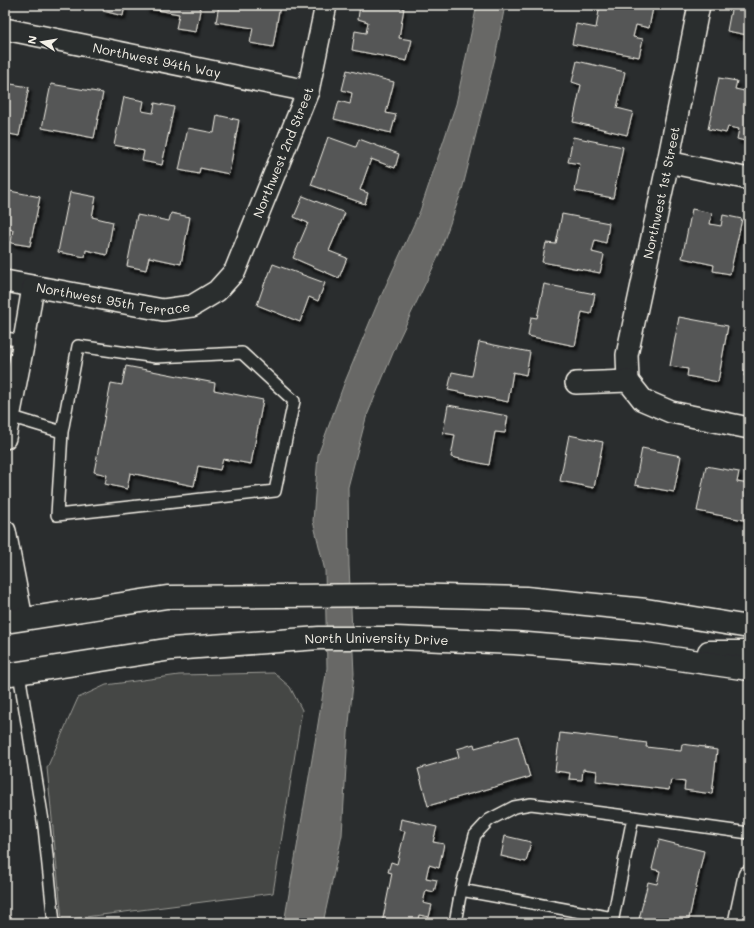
<svg xmlns="http://www.w3.org/2000/svg" width="754" height="928" font-family="Mali,sans-serif">
<defs>
<filter id="shadow"><feDropShadow dx="2.5" dy="4.5" stdDeviation="1" flood-color="#0009"/></filter>
</defs>
<rect width="100%" height="100%" fill="#2a2d2e"/>
<filter id="ink" filterUnits="userSpaceOnUse"><feTurbulence type="fractalNoise" baseFrequency=".025" numOctaves="2"/><feDisplacementMap in="SourceGraphic" scale="8" xChannelSelector="R" yChannelSelector="G"/><feConvolveMatrix kernelMatrix="1 2 1 2 8 2 1 2 1" color-interpolation-filters="sRGB"/></filter>
<g filter="url(#ink)">
<!-- green -->
<polygon fill="#444645" stroke="#9c9c96" points="274,673 290,687 302,710 273,893 62,920 47,768 78,698 106,685 179,675"/>
<!-- water -->
<polygon fill="#676866" stroke="#9f9f9a" points="477,5 505,5 495,58 462,190 438,257 398,341 366,418 348,487 349,566 354,674 348,733 342,835 323,923 284,923 317,730 327,668 325,571 313,521 318,455 344,384 376,307 420,211 456,104"/>
<!-- building -->
<g fill="#555756" stroke="#f4f1e8" filter="url(#shadow)">
<polygon points="105,5 125,5 123,16 103,11"/>
<polygon points="147,5 201,5 196,32 176,29 179,14 146,8"/>
<polygon points="219,5 280,5 273,47 250,43 253,28 216,22"/>
<polygon points="360,5 388,5 404,8 399,38 412,40 407,61 352,50 355,31 366,33 368,22 358,19"/>
<polygon points="600,5 638,5 653,8 649,28 636,25 633,37 643,39 639,57 572,44 576,24 596,28"/>
<polygon points="732,5 749,5 749,28 747,35 727,31"/>
<polygon points="577,61 625,72 617,108 633,112 627,135 573,122 581,85 572,82"/>
<polygon points="347,70 394,82 386,113 396,115 391,133 334,119 339,101 350,104 352,93 342,90"/>
<polygon points="719,78 737,81 735,89 749,92 749,142 737,139 739,129 728,127 726,133 708,129"/>
<polygon points="5,83 29,87 19,136 5,133"/>
<polygon points="51,84 103,93 94,138 42,128"/>
<polygon points="124,97 144,101 142,111 153,113 155,103 174,107 162,165 142,161 144,151 114,145"/>
<polygon points="217,115 239,120 229,174 200,168 199,174 179,170 188,128 214,133"/>
<polygon points="328,137 356,147 359,139 399,154 395,168 371,159 360,190 368,193 365,204 311,185"/>
<polygon points="573,137 623,147 613,198 575,191 580,164 568,162"/>
<polygon points="5,190 40,197 30,246 11,243 13,230 5,228"/>
<polygon points="70,192 96,197 92,217 113,222 107,255 86,250 85,257 58,252"/>
<polygon points="303,196 345,213 329,251 347,258 339,278 293,258 308,223 294,217"/>
<polygon points="692,209 712,213 710,224 721,226 723,215 742,219 730,274 713,271 714,265 682,258"/>
<polygon points="171,213 190,217 181,264 149,257 146,270 127,266 137,215 169,221"/>
<polygon points="562,214 609,223 606,243 595,240 592,252 604,255 600,273 542,262 546,243 556,244"/>
<polygon points="273,264 325,283 318,301 309,297 300,322 257,305 265,282 266,282"/>
<polygon points="544,284 595,294 591,314 582,312 575,346 528,336 531,317 537,318"/>
<polygon points="679,317 728,326 718,382 687,376 688,369 670,366"/>
<polygon points="479,342 530,352 526,375 513,372 508,402 448,390 452,372 472,376"/>
<polygon points="749,350 749,377 744,376"/>
<polygon points="126,366 215,383 214,390 263,400 251,464 223,459 220,470 198,466 194,486 130,473 127,489 105,484 107,475 94,472 111,383 122,385"/>
<polygon points="448,405 508,416 505,433 495,432 489,465 451,457 455,435 443,433"/>
<polygon points="569,435 603,442 594,488 560,481"/>
<polygon points="642,448 681,456 674,492 635,485"/>
<polygon points="706,466 739,472 737,482 749,484 749,521 697,511"/>
<polygon points="560,733 586,736 586,735 647,743 646,747 681,751 682,744 705,747 704,748 717,750 712,794 684,790 685,782 671,780 669,790 596,781 597,771 583,769 582,780 569,779 570,773 555,771"/>
<polygon points="518,736 530,777 428,806 418,769 459,757 457,749 474,744 475,748"/>
<polygon points="401,819 437,827 433,842 444,844 439,868 429,865 426,878 437,880 434,892 426,890 423,903 432,905 429,917 419,915 417,923 382,923 392,873 388,872 391,862 397,864 405,831 399,830"/>
<polygon points="505,836 531,842 526,862 501,856"/>
<polygon points="659,840 704,851 688,923 638,923 648,882 657,884 660,871 652,869"/>
</g>
<g fill="none" stroke-linecap="round" stroke-linejoin="round">
<defs>
<g id="lane">
<polyline points="5,338 24,341"/>
<polyline points="9,416 62,432 57,515 275,491 294,401 242,353 156,357 78,346 62,432"/>
<polyline points="19,673 44,827 54,923"/>
<polyline points="633,817 749,833"/>
<polyline points="455,923 461,890 475,835 489,820 514,807 531,804 633,817 613,918 461,890"/>
</g>
<g id="street">
<path id="s1" d="M5,29L308,91"/>
<polyline points="668,162 749,179"/>
<path id="s2" d="M5,281L163,310L192,306L217,291L235,271L308,91L326,5"/>
<path id="s3" d="M628,381L627,355L668,162L699,5"/>
<polyline points="576,383 628,381 643,400 671,412 749,428"/>
<polyline points="5,438 24,341 33,287"/>
<polyline points="5,531 22,619"/>
<polyline points="739,923 749,876"/>
</g>
<g id="primary">
<polyline points="5,622 167,597 401,595 526,598 646,610 749,627"/>
<polyline points="709,652 749,652"/>
<path id="s4" d="M5,675L172,649L319,638H396L515,643L637,653L749,669"/>
</g>
</defs>
<!-- lane casing -->
<use href="#lane" stroke="#f4f1e8" stroke-width="14"/>
<!-- street casing -->
<use href="#street" stroke="#f4f1e8" stroke-width="24"/>
<!-- primary casing -->
<use href="#primary" stroke="#f4f1e8" stroke-width="25"/>
<!-- lane -->
<use href="#lane" stroke="#2a2d2e" stroke-width="11"/>
<!-- street -->
<use href="#street" stroke="#2a2d2e" stroke-width="21"/>
<!-- primary -->
<use href="#primary" stroke="#2a2d2e" stroke-width="22"/>
</g>
</g>
<g text-anchor="middle" stroke-width="3" stroke-linejoin="round" paint-order="stroke">
<!-- street labels -->
<g font-size="13" fill="#f4f1e8" stroke="#2a2d2e">
<text dy="5" stroke="none"><textPath href="#s1" startOffset="155">Northwest 94th Way</textPath></text>
<text dy="5" stroke="none"><textPath href="#s2" startOffset="374">Northwest 2nd Street</textPath></text>
<text dy="5" stroke="none"><textPath href="#s3" startOffset="192">Northwest 1st Street</textPath></text>
<text dy="5" stroke="none"><textPath href="#s2" startOffset="110">Northwest 95th Terrace</textPath></text>
<text dy="5" stroke="none"><textPath href="#s4" startOffset="374">North University Drive</textPath></text>
</g>
</g>
<!-- margin -->
<rect width="754" height="928" fill="none" stroke="#2a2d2e" stroke-width="20"/>
<rect x="10" y="10" width="734" height="908" fill="none" stroke="#f4f1e8" stroke-width="1.5" filter="url(#ink)"/>
<!-- north arrow -->
<g transform="translate(42 42) rotate(282)" stroke="#2a2d2e" stroke-width="3" paint-order="stroke">
<path d="M0-3L7 15L0 10L-7 15Z" fill="#f4f1e8"/>
<text y="-6" font-size="11" font-weight="bold" text-anchor="middle" fill="#f4f1e8">N</text>
</g>
</svg>
